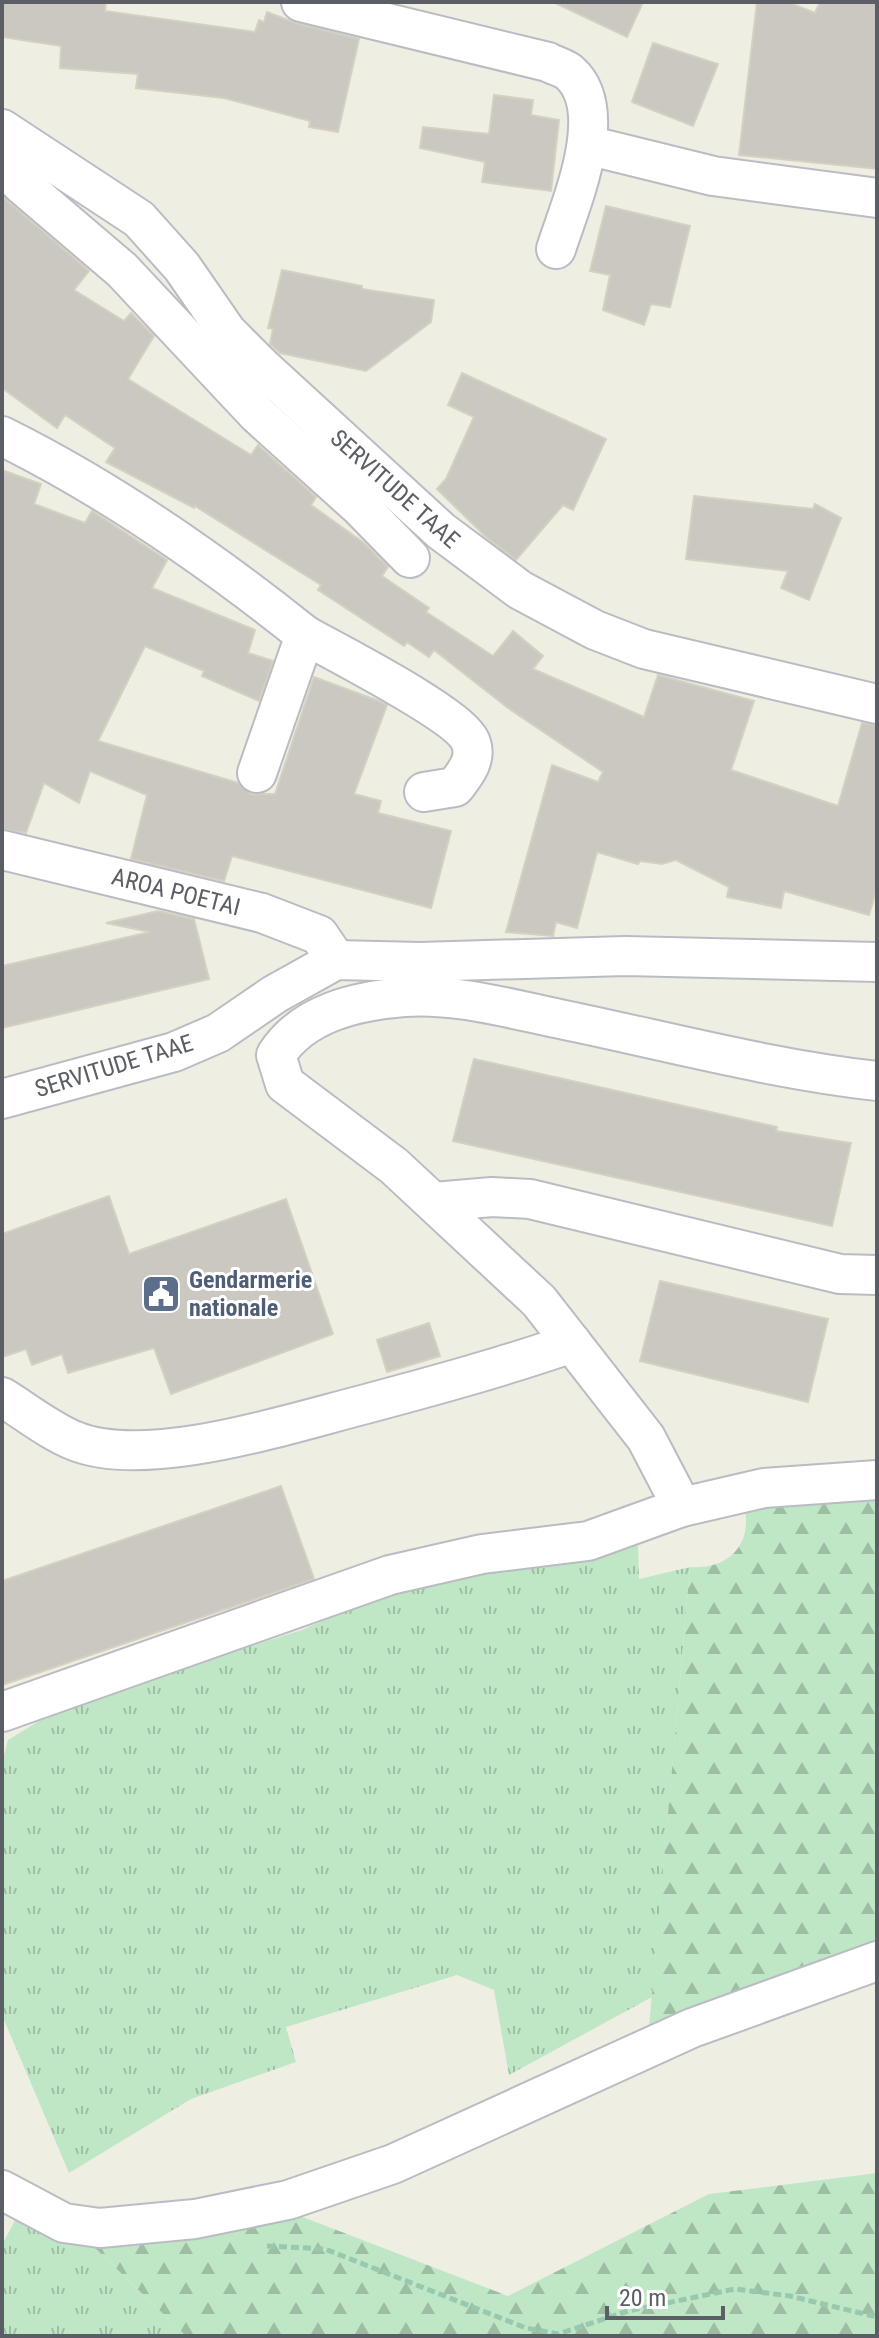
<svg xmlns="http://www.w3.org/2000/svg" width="879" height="2338" font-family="'Roboto Condensed',sans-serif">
<defs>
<pattern id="grass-tufts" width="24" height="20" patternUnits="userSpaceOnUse" patternTransform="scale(2)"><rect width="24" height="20" fill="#bfe7c6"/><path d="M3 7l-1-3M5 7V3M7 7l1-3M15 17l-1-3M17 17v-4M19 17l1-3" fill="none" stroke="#9ebea4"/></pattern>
<pattern id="forest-firs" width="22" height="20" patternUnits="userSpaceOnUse" patternTransform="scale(2)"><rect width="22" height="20" fill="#bfe7c6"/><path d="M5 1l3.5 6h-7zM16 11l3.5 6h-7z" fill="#9ebea4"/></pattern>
</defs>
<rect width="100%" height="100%" fill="#efeee3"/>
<!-- grass -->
<g fill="url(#grass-tufts)">
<polygon points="560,1542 638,1546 639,1579 690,1567 652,1997 509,2075 494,1990 457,1975 286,2027 296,2062 191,2099 69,2173 2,2015 2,1763 8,1740 67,1704 302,1630 372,1598"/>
<polygon points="23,2205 65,2219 186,2336 2,2336 2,2245"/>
</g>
<!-- forest -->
<g fill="url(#forest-firs)">
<path d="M877,1492V1968L841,1972L645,2072L690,1567C730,1570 755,1542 743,1502Z"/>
<polygon points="877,2173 877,2336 186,2336 65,2219 295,2214 508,2296 709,2194"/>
</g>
<!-- building -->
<g fill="#cac8c0" stroke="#d4d1c1" stroke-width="2">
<polygon points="2,2 106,2 105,11 255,32 259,20 264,22 267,12 296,23 359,39 338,132 309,127 310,121 224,98 136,88 138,74 60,68 61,46 2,37"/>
<polygon points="553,2 643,2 627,37"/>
<polygon points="757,2 788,2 815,13 820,2 877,2 877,169 739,155"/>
<polygon points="653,43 718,64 693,126 632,102"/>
<polygon points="494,95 533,100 531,115 559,120 551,191 482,182 485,162 420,148 423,127 489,134"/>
<polygon points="2,196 89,271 74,290 124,321 131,313 154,336 128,379 251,455 258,445 316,497 311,505 364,543 388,567 382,576 429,608 426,612 493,656 513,631 543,656 533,669 644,717 658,675 754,701 731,770 838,806 862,723 877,725 877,888 869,915 784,891 781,908 727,897 729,887 676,860 662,864 640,861 638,864 597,852 577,928 556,922 553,936 506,932 552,765 598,782 603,772 508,708 434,650 429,657 407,642 404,646 318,590 321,585 195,506 194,508 106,462 115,448 65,415 57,428 2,388"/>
<polygon points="606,206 690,226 670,307 651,304 644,325 603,310 610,275 590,271"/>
<polygon points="282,270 362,286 362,289 434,300 431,322 366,371 280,353 270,344 273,329 268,328"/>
<polygon points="462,373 606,439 573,510 563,505 516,560 486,537 437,489 446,479 474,417 448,405"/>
<polygon points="2,470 41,484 34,504 85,523 92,511 167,560 152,588 255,630 248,653 273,661 259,701 202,676 204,671 145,646 98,741 238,783 251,794 275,794 314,677 379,701 387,705 354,794 381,801 378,813 451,831 431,908 232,856 224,881 131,859 147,795 90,771 79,803 44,783 26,833 2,829"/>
<polygon points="694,496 813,509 815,504 841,518 809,600 781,588 788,571 686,559"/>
<polygon points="158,911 194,919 209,979 2,1028 2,966 150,932 106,923"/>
<polygon points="474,1059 777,1127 776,1131 851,1143 832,1226 453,1141"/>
<polygon points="109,1196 129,1254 286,1199 333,1334 171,1394 154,1348 68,1373 62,1354 32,1365 26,1349 2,1357 2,1234"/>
<polygon points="660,1281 828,1319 808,1402 640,1361"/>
<polygon points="429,1323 440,1356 387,1372 377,1340"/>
<polygon points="281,1486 314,1579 2,1685 2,1581"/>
</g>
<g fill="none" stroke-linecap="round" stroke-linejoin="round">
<defs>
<g id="minor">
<path d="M301,2L548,62C555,66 565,68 570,73C612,111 570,205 556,249"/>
<polyline points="2,129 139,219 182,267 227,332 262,367 441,531 520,590 595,630 644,649 877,704"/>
<polyline points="587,145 713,176 877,198"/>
<polyline points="2,162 20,183 122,270 257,414 360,507 410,558"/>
<path d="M2,436C111,490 210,559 305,635L257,773"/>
<path d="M305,635C335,652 462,716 471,743C477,760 465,774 455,787L424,792"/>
<polyline points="2,850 262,913 319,935 336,960"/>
<polyline points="2,1099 174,1052 218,1033 275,994 336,960 420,962 625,956 877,962"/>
<polyline points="434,1202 492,1197 530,1199 840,1274 877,1275"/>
<path d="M2,1397C25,1411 50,1431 75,1441C147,1470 288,1424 362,1405C433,1386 503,1367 572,1343"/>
<path d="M682,1507L646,1438L539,1301L394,1166L285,1084L276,1055C303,1013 356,1001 404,997C455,993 511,1009 560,1019C666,1041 770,1069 877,1081"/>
<polyline points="2,1712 390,1575 482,1554 588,1541 682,1507 764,1488 877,1480"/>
<polyline points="2,2190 64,2223 100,2228 195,2219 288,2200 393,2164 692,2028 877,1961"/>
</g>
</defs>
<!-- minor casing -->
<use href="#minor" stroke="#bbbcc3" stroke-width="42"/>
<!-- path -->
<polyline stroke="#97c9ae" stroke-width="5" stroke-dasharray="8 4" stroke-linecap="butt" points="267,2246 325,2249 526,2328 558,2334 628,2311 735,2289 790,2296 877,2317"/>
<!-- minor -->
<use href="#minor" stroke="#fff" stroke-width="38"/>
</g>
<!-- icons -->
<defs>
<symbol id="civic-square" viewBox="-11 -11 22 22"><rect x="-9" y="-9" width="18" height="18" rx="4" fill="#5c6f8a" stroke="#fff"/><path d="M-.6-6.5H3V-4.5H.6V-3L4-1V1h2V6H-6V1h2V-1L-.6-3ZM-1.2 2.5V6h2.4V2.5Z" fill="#fff"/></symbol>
</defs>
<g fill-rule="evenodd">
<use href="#civic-square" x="139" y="1272" width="44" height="44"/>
</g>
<g text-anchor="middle" stroke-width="6" stroke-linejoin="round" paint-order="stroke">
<!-- street labels -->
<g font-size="24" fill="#5b5e65" stroke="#fff">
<text transform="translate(395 489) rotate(42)" y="8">SERVITUDE TAAE</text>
<text transform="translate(176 892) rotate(14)" y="8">AROA POETAI</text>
<text transform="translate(114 1066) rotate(-17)" y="8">SERVITUDE TAAE</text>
</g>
<!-- service labels -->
<g font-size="24" font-weight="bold" fill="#4e5e75" stroke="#fff" text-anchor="start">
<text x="189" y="1288">Gendarmerie<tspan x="189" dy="28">nationale</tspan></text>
</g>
</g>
<!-- border -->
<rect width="879" height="2338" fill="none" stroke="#5b5e65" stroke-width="8"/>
<!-- scale -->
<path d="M607 2306v12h116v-12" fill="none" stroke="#5b5e65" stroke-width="4"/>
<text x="619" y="2306" font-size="24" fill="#5b5e65" stroke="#ffffff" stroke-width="6" paint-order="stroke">20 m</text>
</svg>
